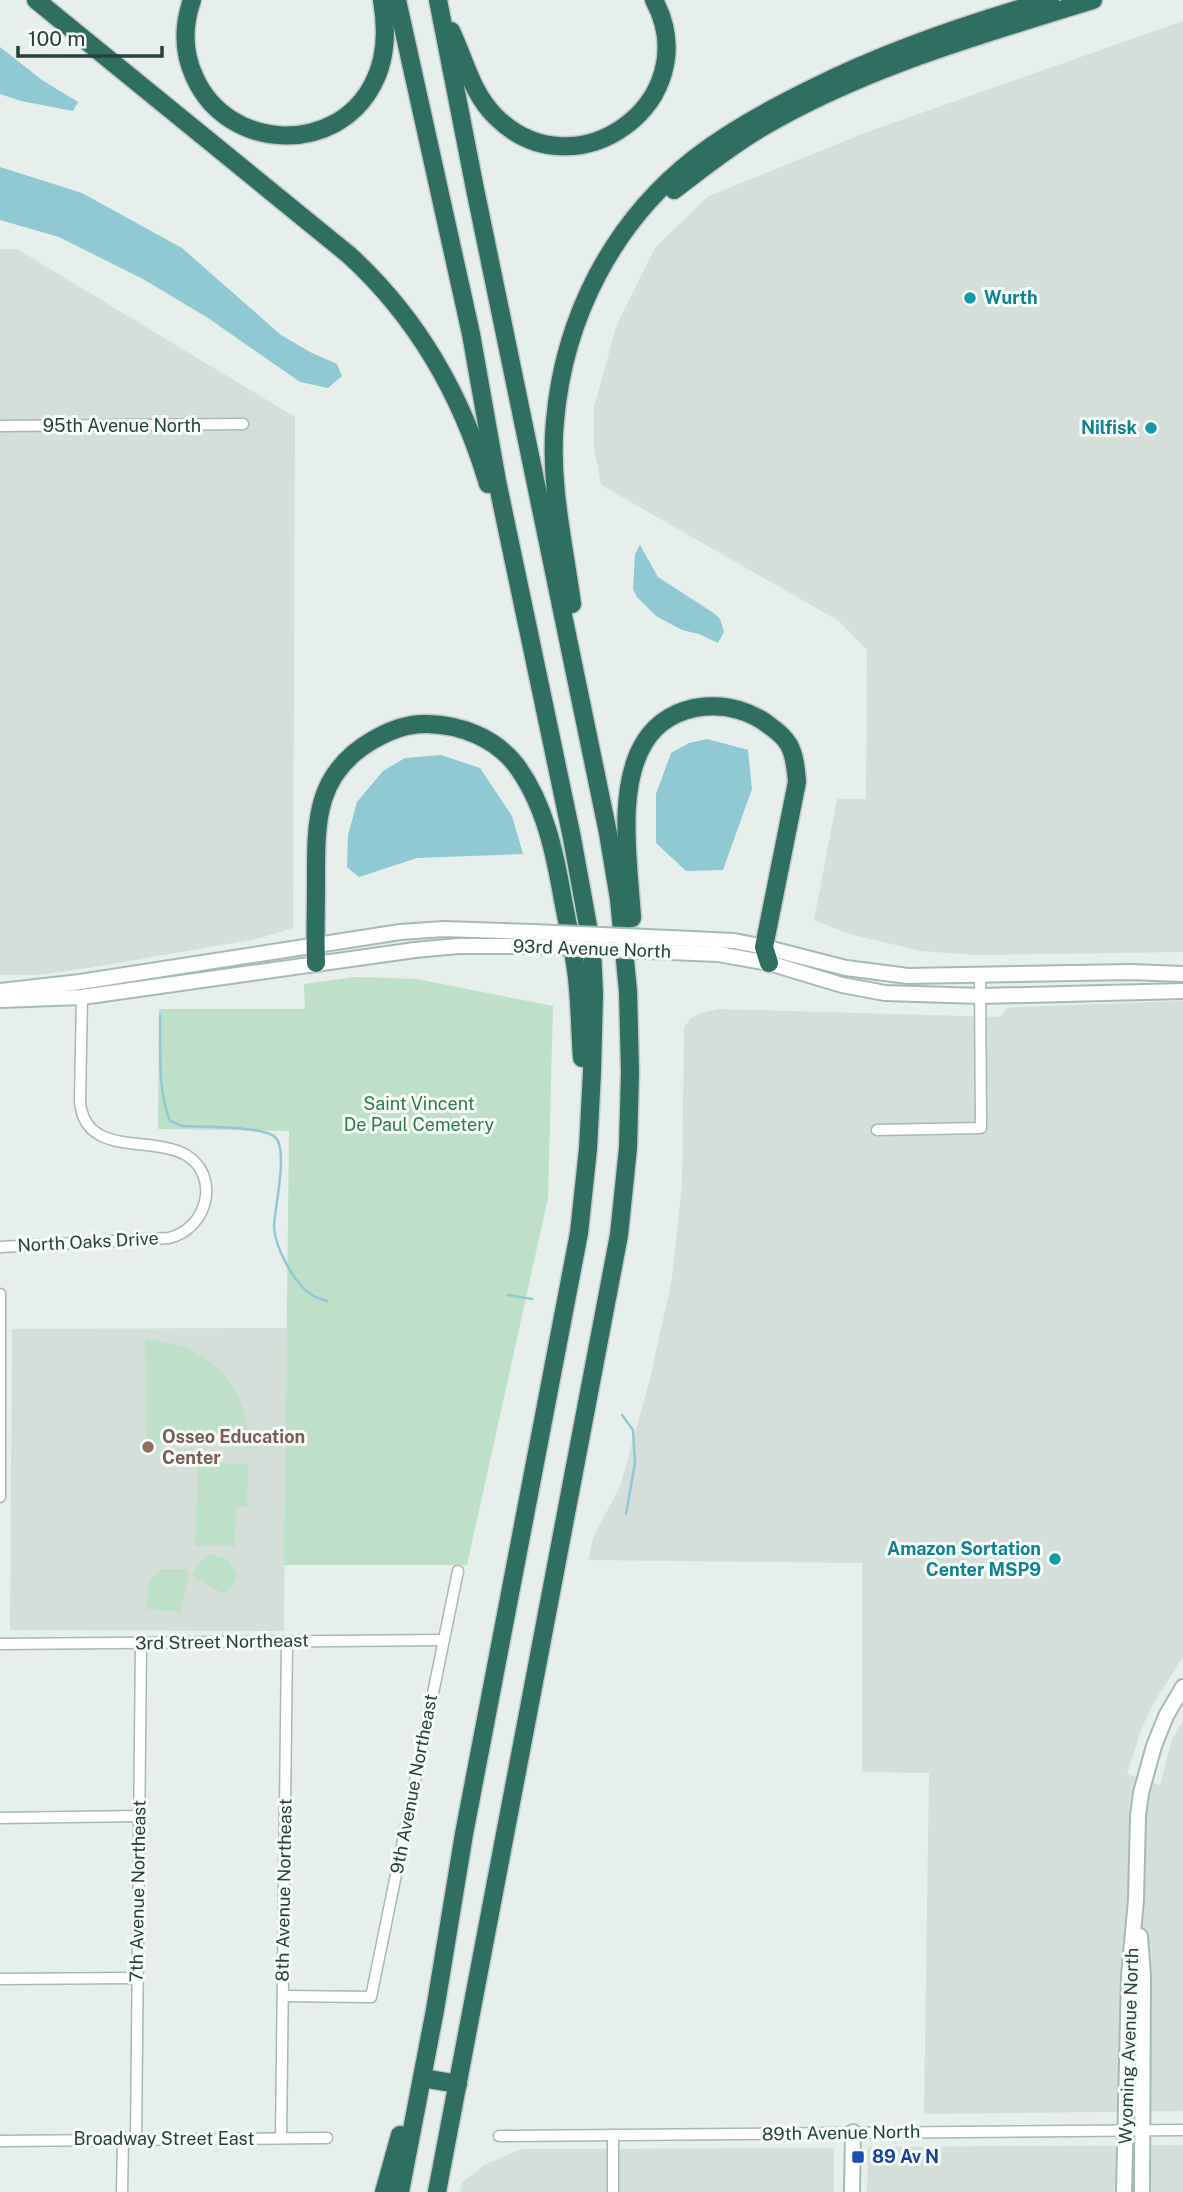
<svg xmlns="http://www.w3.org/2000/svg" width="1183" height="2192" font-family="'Public Sans',sans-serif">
<rect width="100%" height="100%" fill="#e6efeb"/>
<!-- built -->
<g fill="#d4dfda">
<polygon points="1183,21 1183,952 976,955 921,951 849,934 814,920 837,799 866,799 867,650 839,621 601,485 594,447 594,407 616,327 655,248 707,197 867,132"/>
<polygon points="0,249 17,249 295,417 293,928 257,939 88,968 39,975 0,975"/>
<polygon points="1183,1001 1183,1657 1153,1704 1140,1733 1127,1774 1160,1785 1172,1739 1183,1721 1183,2111 924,2114 929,1773 862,1772 862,1563 588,1560 594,1535 620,1487 650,1379 672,1278 682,1184 684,1027 691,1018 701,1013 718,1009 1000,1017 1007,1008 1017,1007"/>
<polygon points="287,1328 284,1631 10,1630 12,1329"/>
<polygon points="1183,2145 1183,2192 867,2192 868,2147"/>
<polygon points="834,2148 834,2192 460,2192 462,2183 484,2165 522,2149"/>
</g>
<!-- green -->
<g fill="#bfe0c8">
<polygon points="355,977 417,979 553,1006 548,1198 467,1565 284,1565 289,1131 158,1129 159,1009 305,1009 304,984"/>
<path d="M145,1339C209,1345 246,1381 250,1446L152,1443L146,1436Z"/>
<polygon points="198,1463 248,1464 247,1507 236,1507 235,1546 195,1546"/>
<polygon points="209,1554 227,1559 237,1575 232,1587 224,1594 192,1576 196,1567"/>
<polygon points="161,1569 185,1569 189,1574 181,1612 147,1609 149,1582"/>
</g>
<!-- water -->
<g fill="#8ec9d4">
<polygon points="0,47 42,80 78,102 73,111 21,101 0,94"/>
<polygon points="0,167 82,193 182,248 281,335 310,352 337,364 342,376 328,388 300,382 208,318 143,279 59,237 0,220"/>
<polygon points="640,545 658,577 715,614 720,619 724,632 718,643 699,634 682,630 656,616 637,597 633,589 635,554"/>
<polygon points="707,739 748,750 752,789 723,870 686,871 656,843 656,794 671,753 689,743"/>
<polygon points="441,755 480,768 512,816 523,854 417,858 359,877 347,867 348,835 357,802 383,771 405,758"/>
</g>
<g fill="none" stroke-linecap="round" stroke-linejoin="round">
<!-- stream -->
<g stroke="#8ec9d4" stroke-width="2.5">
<path d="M160,1015C161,1049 157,1089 170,1121L182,1126C205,1127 253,1126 272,1135C291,1143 274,1209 274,1227C275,1247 294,1284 312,1295C316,1298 322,1299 327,1301"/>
<polyline points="508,1295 532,1299"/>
<polyline points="622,1415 633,1430 635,1463 626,1514"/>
</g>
<defs>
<g id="street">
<polyline points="0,426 243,424"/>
<polyline points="877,1130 981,1128 980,976"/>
<path d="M0,1247L169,1238C209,1228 220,1175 186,1155C152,1135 84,1158 80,1101L82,997"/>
<polyline points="0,1294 0,1497"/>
<polyline points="0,1644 443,1640"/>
<polyline points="0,1818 139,1816"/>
<polyline points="0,1979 137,1978"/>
<polyline points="283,1996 371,1997 458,1571"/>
<polyline points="613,2135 613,2192"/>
<polyline points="499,2136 1183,2130"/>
<polyline points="281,2138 287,1642"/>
<polyline points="136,2140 141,1643"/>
<polyline points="0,2141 327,2138"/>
<polyline points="122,2192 123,2140"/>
</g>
<g id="secondary">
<polyline points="670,938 734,941 764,947 846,968 908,976 1130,972 1183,974"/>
<polyline points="670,952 718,954 769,963 842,985 885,993 981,996 1183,991"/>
<polyline points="0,991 80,982 400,932 444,929 533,932"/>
<polyline points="1,1000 82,997 415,950 458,946 532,946"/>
<polyline points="1140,1936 1143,1976 1142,2192"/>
<polyline points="852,2192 853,2132"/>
<polyline points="1124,2192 1129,1976 1136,1900 1138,1816 1141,1793 1154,1746 1166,1716 1183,1687"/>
</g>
<g id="highway">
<path d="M36,0L349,255C417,317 462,396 488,484"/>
<path d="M192,0C183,26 183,53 195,78C228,151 336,156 373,84C387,58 387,29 382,0"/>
<polyline points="397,0 471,334 497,481 572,838 592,948 594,994 592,1072 588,1149 579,1233 464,1834 435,2010 400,2192"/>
<path d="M451,31C465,60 471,92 495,116C575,197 708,101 654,0"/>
<path d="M674,190C703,168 730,146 761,128C865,67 980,35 1093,0"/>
<path d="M572,604C564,544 549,482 555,421C564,317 613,222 695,158C731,130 772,108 813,88C889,50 969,23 1050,0"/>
<path d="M632,918C629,866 616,789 644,743C670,699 733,696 770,726C777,731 785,738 789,745C795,756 796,770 797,782L764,947L769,963"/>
<path d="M316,963C315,937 316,910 316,884C316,823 314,774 373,740C390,730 408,723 428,724C462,725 495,738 516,765C545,804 555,854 563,900C568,926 574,952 577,978C580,1005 580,1032 582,1058"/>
<polyline points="422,2078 458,2084"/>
<polyline points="384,2192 400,2135"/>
<polyline points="437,2192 619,1235 628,1148 630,1072 628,991 619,899 608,833 475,189 438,0"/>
</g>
</defs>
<!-- street casing -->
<use href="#street" stroke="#a8b8b2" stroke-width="13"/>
<!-- secondary casing -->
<use href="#secondary" stroke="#a4bbb3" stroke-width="18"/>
<!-- highway casing -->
<use href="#highway" stroke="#c2cac8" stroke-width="21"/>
<!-- street -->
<use href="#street" stroke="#fff" stroke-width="10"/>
<!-- secondary -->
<use href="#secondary" stroke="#fff" stroke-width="14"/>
<!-- highway -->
<use href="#highway" stroke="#2f6f62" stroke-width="18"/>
<defs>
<g id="secondary-bridge">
<polyline points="533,932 670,938"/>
<polyline points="532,946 670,952"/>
</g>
</defs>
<!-- secondary-bridge casing -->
<use href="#secondary-bridge" stroke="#a4bbb3" stroke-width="18" stroke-linecap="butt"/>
<!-- secondary-bridge -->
<use href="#secondary-bridge" stroke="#fff" stroke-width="14"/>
</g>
<!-- markers -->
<g fill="#0f9aa8" stroke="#f7fbf9" stroke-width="2.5">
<circle cx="970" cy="298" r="7"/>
<circle cx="1151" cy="428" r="7"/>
<circle cx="1055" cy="1559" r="7"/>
</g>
<circle fill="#8d6e63" stroke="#f7fbf9" stroke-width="2.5" cx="148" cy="1447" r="7"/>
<rect fill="#1a4fb4" stroke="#f7fbf9" stroke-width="2.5" x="851" y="2150" width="14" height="14" rx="3.5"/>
<g text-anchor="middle" stroke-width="6" stroke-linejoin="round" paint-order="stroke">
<!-- culture labels -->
<g font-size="18" font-weight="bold" fill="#0d838f" stroke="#f7fbf9" text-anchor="end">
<text x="984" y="304" text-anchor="start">Wurth</text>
<text x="1137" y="434">Nilfisk</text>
<text x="1041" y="1555">Amazon Sortation<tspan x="1041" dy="21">Center MSP9</tspan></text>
</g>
<!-- street labels -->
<g font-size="18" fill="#24423a" stroke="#f7fbf9">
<text x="122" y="432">95th Avenue North</text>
<text transform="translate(592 949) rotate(2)" y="6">93rd Avenue North</text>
<text transform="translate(88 1242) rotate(-3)" y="6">North Oaks Drive</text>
<text transform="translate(222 1642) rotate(-1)" y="6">3rd Street Northeast</text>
<text transform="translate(414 1784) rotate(-79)" y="6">9th Avenue Northeast</text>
<text transform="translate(284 1890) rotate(-89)" y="6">8th Avenue Northeast</text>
<text transform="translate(138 1891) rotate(-89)" y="6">7th Avenue Northeast</text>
<text transform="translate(1129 2046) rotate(-88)" y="6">Wyoming Avenue North</text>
<text transform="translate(841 2133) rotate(-1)" y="6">89th Avenue North</text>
<text x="164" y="2145">Broadway Street East</text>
</g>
<!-- park labels -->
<g font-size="18" fill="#2d7a4b" stroke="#f7fbf9">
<text x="419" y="1110">Saint Vincent<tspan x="419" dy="21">De Paul Cemetery</tspan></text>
</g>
<!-- education labels -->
<g font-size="18" font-weight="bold" fill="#785e54" stroke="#f7fbf9" text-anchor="start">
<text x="162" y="1443">Osseo Education<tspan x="162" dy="21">Center</tspan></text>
</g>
<!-- transit labels -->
<g font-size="18" font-weight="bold" fill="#164399" stroke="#f7fbf9" text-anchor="start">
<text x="872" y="2163">89 Av N</text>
</g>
</g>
<!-- scale -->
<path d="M18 46v10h144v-10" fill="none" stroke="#24423a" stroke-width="3.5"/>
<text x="28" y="46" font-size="21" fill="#24423a" stroke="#f7fbf9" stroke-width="5" paint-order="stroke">100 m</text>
</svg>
